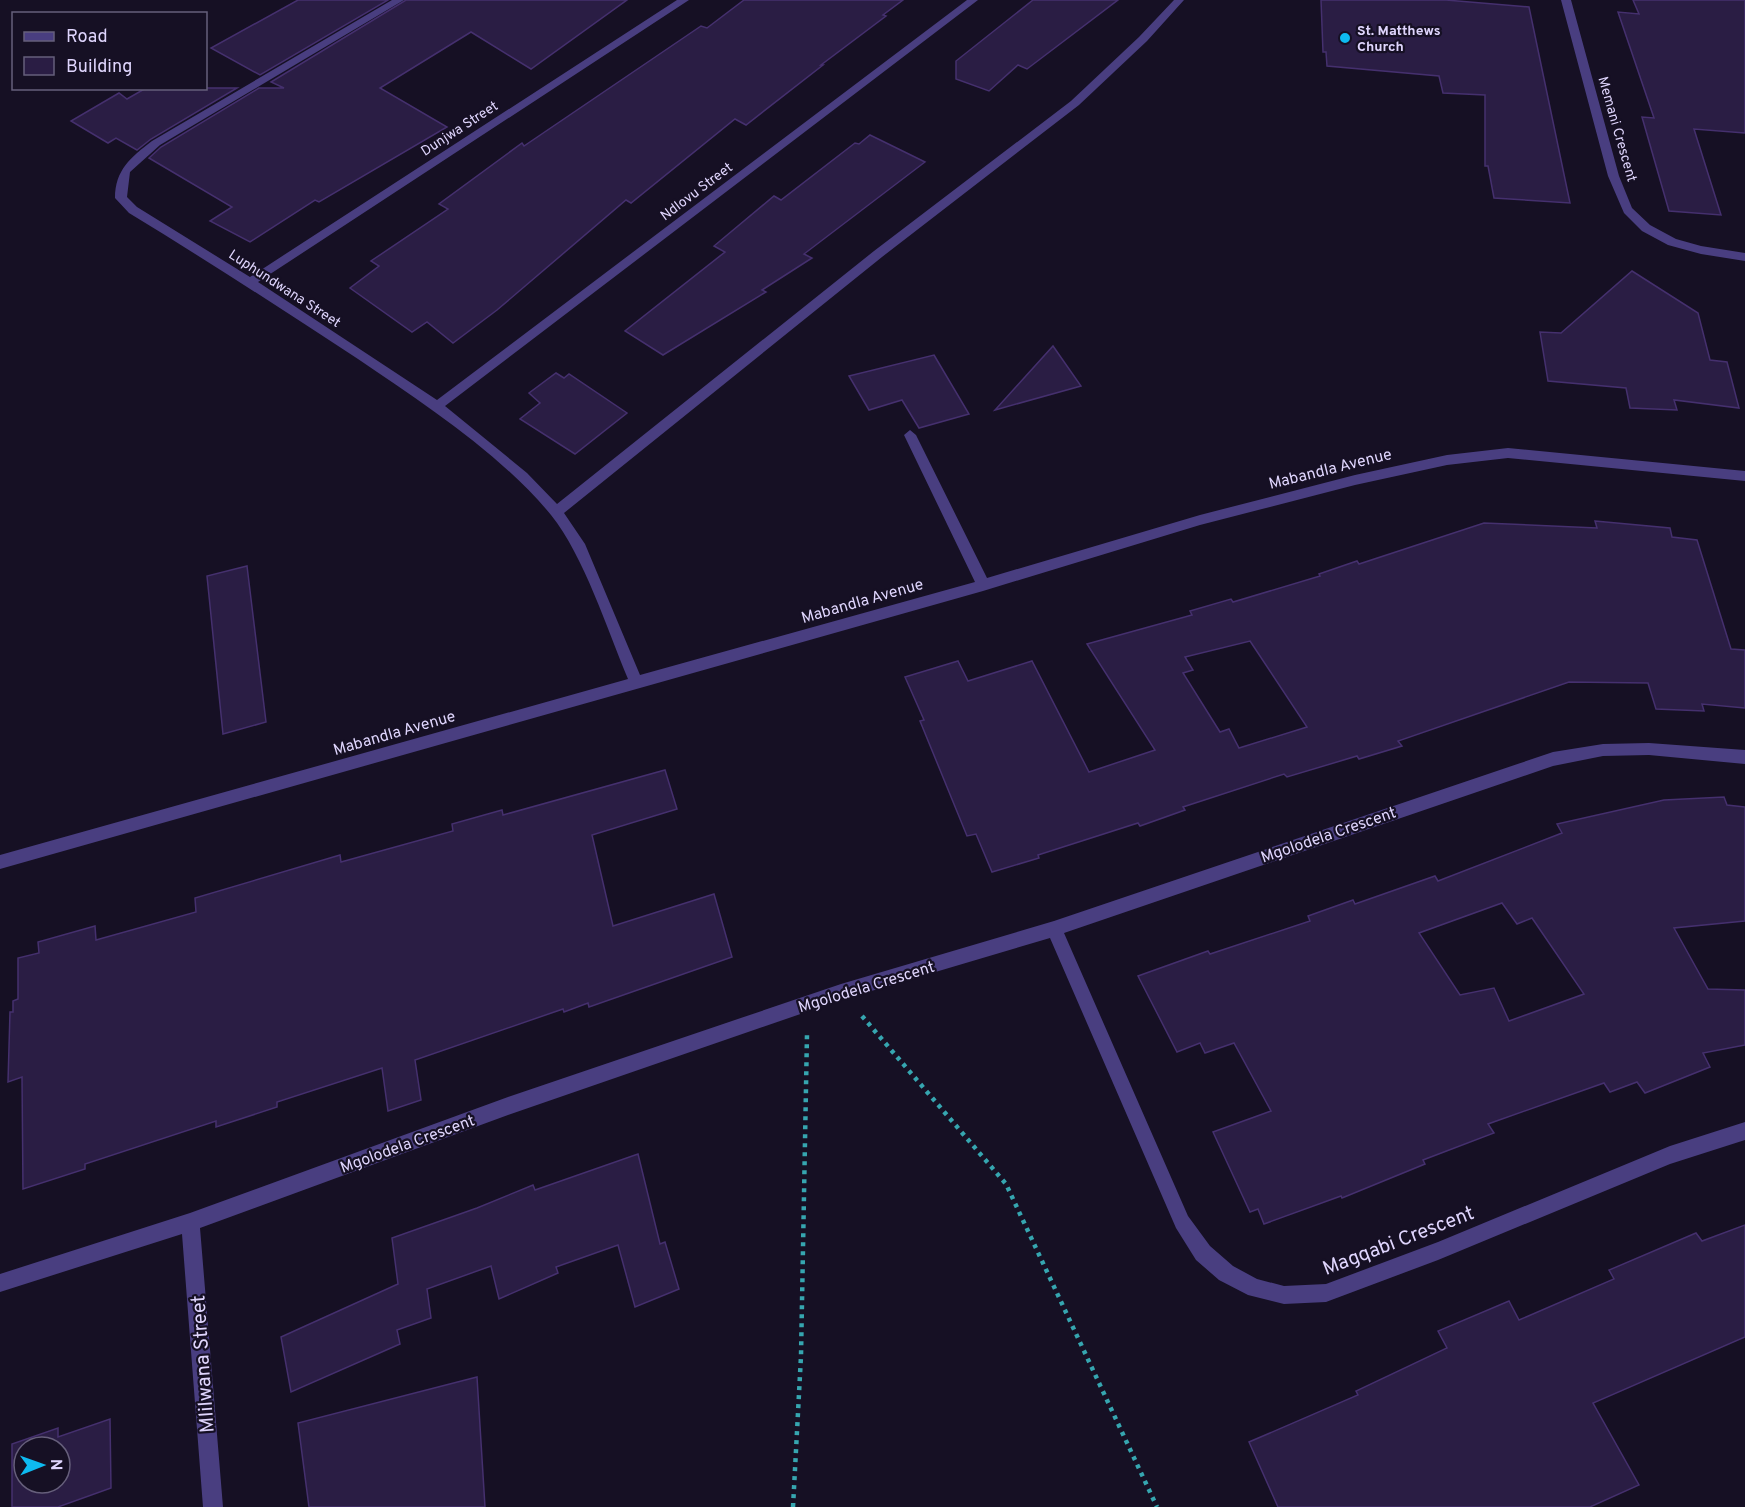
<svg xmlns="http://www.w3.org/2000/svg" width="1745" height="1507" font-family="Overpass,sans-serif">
<rect width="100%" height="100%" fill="#161024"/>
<!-- building -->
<g fill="#2a1d44" stroke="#45306e" stroke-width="1.5" fill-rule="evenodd">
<polygon points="298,0 388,0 260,75 211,48"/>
<polygon points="406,0 627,0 531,69 471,32 380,88 447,127 319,202 315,200 250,242 210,221 232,207 149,158 161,147 259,88 284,88 271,82"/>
<polygon points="744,0 903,0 883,15 886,16 821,65 823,65 746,125 735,119 631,203 626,200 497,310 453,343 427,322 412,332 350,288 379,266 371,261 448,209 439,204 522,143 524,146 701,26 707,28"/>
<polygon points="1033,0 1118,0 1027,69 1018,65 989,91 956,79 956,61"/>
<polygon points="1321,0 1446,0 1529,7 1570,203 1494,198 1488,166 1485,166 1485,95 1443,93 1439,76 1327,66 1326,52 1323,52"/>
<polygon points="1633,0 1745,0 1745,133 1694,129 1721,215 1669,211 1642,117 1654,118 1618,12 1639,14"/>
<polygon points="146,88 237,88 151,139 137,150 116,138 108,143 71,121 119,93 127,99"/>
<polygon points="870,135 925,162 804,254 812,258 762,290 766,292 663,355 625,331 725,252 714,246 774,196 781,200 855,143 859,144"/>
<polygon points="1632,271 1698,313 1710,360 1727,362 1739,408 1674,400 1677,410 1630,408 1626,388 1548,381 1540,332 1561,333"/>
<polygon points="1053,346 1081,386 995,410"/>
<polygon points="934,355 969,414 919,428 902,400 869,410 849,376"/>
<polygon points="556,373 564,378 569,374 627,413 575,454 520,419 540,403 529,393"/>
<path d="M1595,521L1670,528L1672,537L1697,540L1731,649L1745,650V708L1702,704L1704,711L1656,709L1648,683L1569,682L1398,741L1402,746L1359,759L1357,756L1287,777L1284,774L1183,807L1185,810L1140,826L1138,823L1038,855L1039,858L992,872L976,834L967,836L920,721L924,720L905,677L958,661L968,681L1032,661L1089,772L1155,750L1087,644L1192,615L1190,611L1231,599L1233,602L1320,576L1319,574L1357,561L1359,564L1484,523L1597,528ZM1250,641L1307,727L1239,748L1229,729L1220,732L1183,673L1193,670L1185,657Z"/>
<polygon points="247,566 266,722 223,734 207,576"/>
<polygon points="665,770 677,809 592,835 613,926 714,894 732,957 589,1007 588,1003 564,1012 563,1009 415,1060 421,1100 388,1111 382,1068 277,1102 277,1107 216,1127 216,1121 85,1164 85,1169 23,1189 22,1077 8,1082 10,1012 13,1012 13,1001 18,999 18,958 39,953 38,942 95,926 96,940 196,912 195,898 340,855 341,862 453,831 452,824 502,810 503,815"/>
<path d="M1724,797L1727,805L1745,807V921L1674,928L1708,989L1745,990V1045L1703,1053L1710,1067L1645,1093L1637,1082L1610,1092L1604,1083L1488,1124L1494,1133L1423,1160L1425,1164L1342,1198L1341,1196L1264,1224L1258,1209L1250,1212L1213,1132L1271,1111L1234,1043L1205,1053L1200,1043L1177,1052L1138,976L1208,951L1210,954L1310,921L1308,916L1353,900L1355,904L1435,876L1438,881L1562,833L1557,824L1664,800ZM1502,903L1517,924L1532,918L1584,994L1509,1021L1494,988L1460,995L1419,933Z"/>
<polygon points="638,1154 660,1244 665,1242 679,1289 635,1307 618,1245 556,1267 558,1273 499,1299 491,1266 427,1289 431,1318 397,1330 400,1344 291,1392 281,1337 398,1284 392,1238 477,1208 533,1185 535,1190"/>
<polygon points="1745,1225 1745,1337 1593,1403 1639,1485 1590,1507 1278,1507 1249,1442 1358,1395 1356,1391 1447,1348 1438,1331 1509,1301 1519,1320 1614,1279 1609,1270 1696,1233 1702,1241"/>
<polygon points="477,1377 485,1507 309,1507 298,1423"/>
<path d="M110,1419L111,1488L58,1507H12V1444L58,1428V1437ZM24,1447H60V1483H24Z"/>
</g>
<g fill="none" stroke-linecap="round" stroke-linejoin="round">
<!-- path -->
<g stroke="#36a6b0" stroke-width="4.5" stroke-dasharray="4 5" stroke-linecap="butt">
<polyline points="862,1016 1006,1184 1157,1507"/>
<polyline points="793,1507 801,1356 807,1034"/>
</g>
<!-- minor -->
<g fill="#493e80" fill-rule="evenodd">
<path d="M392,0H404L160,145L130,172L127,197L137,207L250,277L677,0H689L258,282L437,400L967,0H978L445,406L527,473L557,504L874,251L1071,101L1139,37L1174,0H1184L1147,41L1079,105L882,257L564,513L585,544L640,675L975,582L904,435L910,430L916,435L987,578L1200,515L1355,475L1447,455L1508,448L1745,471V481L1508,458L1447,465L1355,485L1200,525L983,591L0,869V855L628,679C607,629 584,556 551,515C502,455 423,403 358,359C282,309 206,260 129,213L115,198C115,170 131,157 152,141Z"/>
<polygon points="1561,0 1571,0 1619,176 1632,208 1650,225 1676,239 1701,246 1745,253 1745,261 1701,254 1668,245 1642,231 1624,213 1608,176"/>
<polygon points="1649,743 1745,750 1745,764 1649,755 1603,756 1553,766 1064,933 1188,1216 1210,1246 1233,1266 1257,1279 1284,1286 1326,1284 1438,1242 1670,1146 1745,1122 1745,1140 1670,1164 1438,1260 1326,1302 1284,1304 1248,1295 1219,1280 1196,1260 1176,1228 1050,938 841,1000 508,1115 200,1228 223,1507 203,1507 182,1234 0,1292 0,1274 190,1213 508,1097 841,984 1054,921 1553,752 1603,744"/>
</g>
</g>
<!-- markers -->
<circle fill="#0ebaf0" stroke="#161024" stroke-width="2" cx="1345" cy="38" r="6"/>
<g text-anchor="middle" stroke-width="4.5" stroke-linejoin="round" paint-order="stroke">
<!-- far-poi labels -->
<g font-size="14" font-weight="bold" fill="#dfd5fd" stroke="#161024" text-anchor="start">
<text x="1357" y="35">St. Matthews<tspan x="1357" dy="16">Church</tspan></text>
</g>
<!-- far-street labels -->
<g font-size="14" fill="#dfd5fd" stroke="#161024">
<text transform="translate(459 128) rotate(-33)" y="5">Dunjwa Street</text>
<text transform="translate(1618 129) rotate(74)" y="5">Memani Crescent</text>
<text transform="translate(696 191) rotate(-37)" y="5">Ndlovu Street</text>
<text transform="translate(285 288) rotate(33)" y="5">Luphundwana Street</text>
</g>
<!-- street labels -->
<g font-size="16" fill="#dfd5fd" stroke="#161024">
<text transform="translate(1330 468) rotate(-14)" y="6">Mabandla Avenue</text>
<text transform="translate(862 600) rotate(-16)" y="6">Mabandla Avenue</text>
<text transform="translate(394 732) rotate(-16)" y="6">Mabandla Avenue</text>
<text transform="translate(1328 834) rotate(-19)" y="6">Mgolodela Crescent</text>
<text transform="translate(866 986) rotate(-17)" y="6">Mgolodela Crescent</text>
<text transform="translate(407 1143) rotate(-20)" y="6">Mgolodela Crescent</text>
</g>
<!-- near-street labels -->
<g font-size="20" fill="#dfd5fd" stroke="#161024">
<text transform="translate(1398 1240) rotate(-21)" y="7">Magqabi Crescent</text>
<text transform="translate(202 1364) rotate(-94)" y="7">Mlilwana Street</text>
</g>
</g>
<!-- legend -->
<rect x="12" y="12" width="195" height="78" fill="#161024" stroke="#665f7b" stroke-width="1.5"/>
<rect x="24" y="32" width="30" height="9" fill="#493e80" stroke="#665f7b" stroke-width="1.5"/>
<text x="66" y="42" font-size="18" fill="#dfd5fd">Road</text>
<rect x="24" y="57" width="30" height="18" fill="#2a1d44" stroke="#665f7b" stroke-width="1.5"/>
<text x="66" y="72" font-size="18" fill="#dfd5fd">Building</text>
<!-- north arrow -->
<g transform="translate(42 1465) rotate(89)"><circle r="28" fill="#161024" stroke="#665f7b" stroke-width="1.5"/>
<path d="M0-4.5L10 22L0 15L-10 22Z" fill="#0ebaf0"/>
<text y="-9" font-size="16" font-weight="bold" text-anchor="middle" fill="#dfd5fd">N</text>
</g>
</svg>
